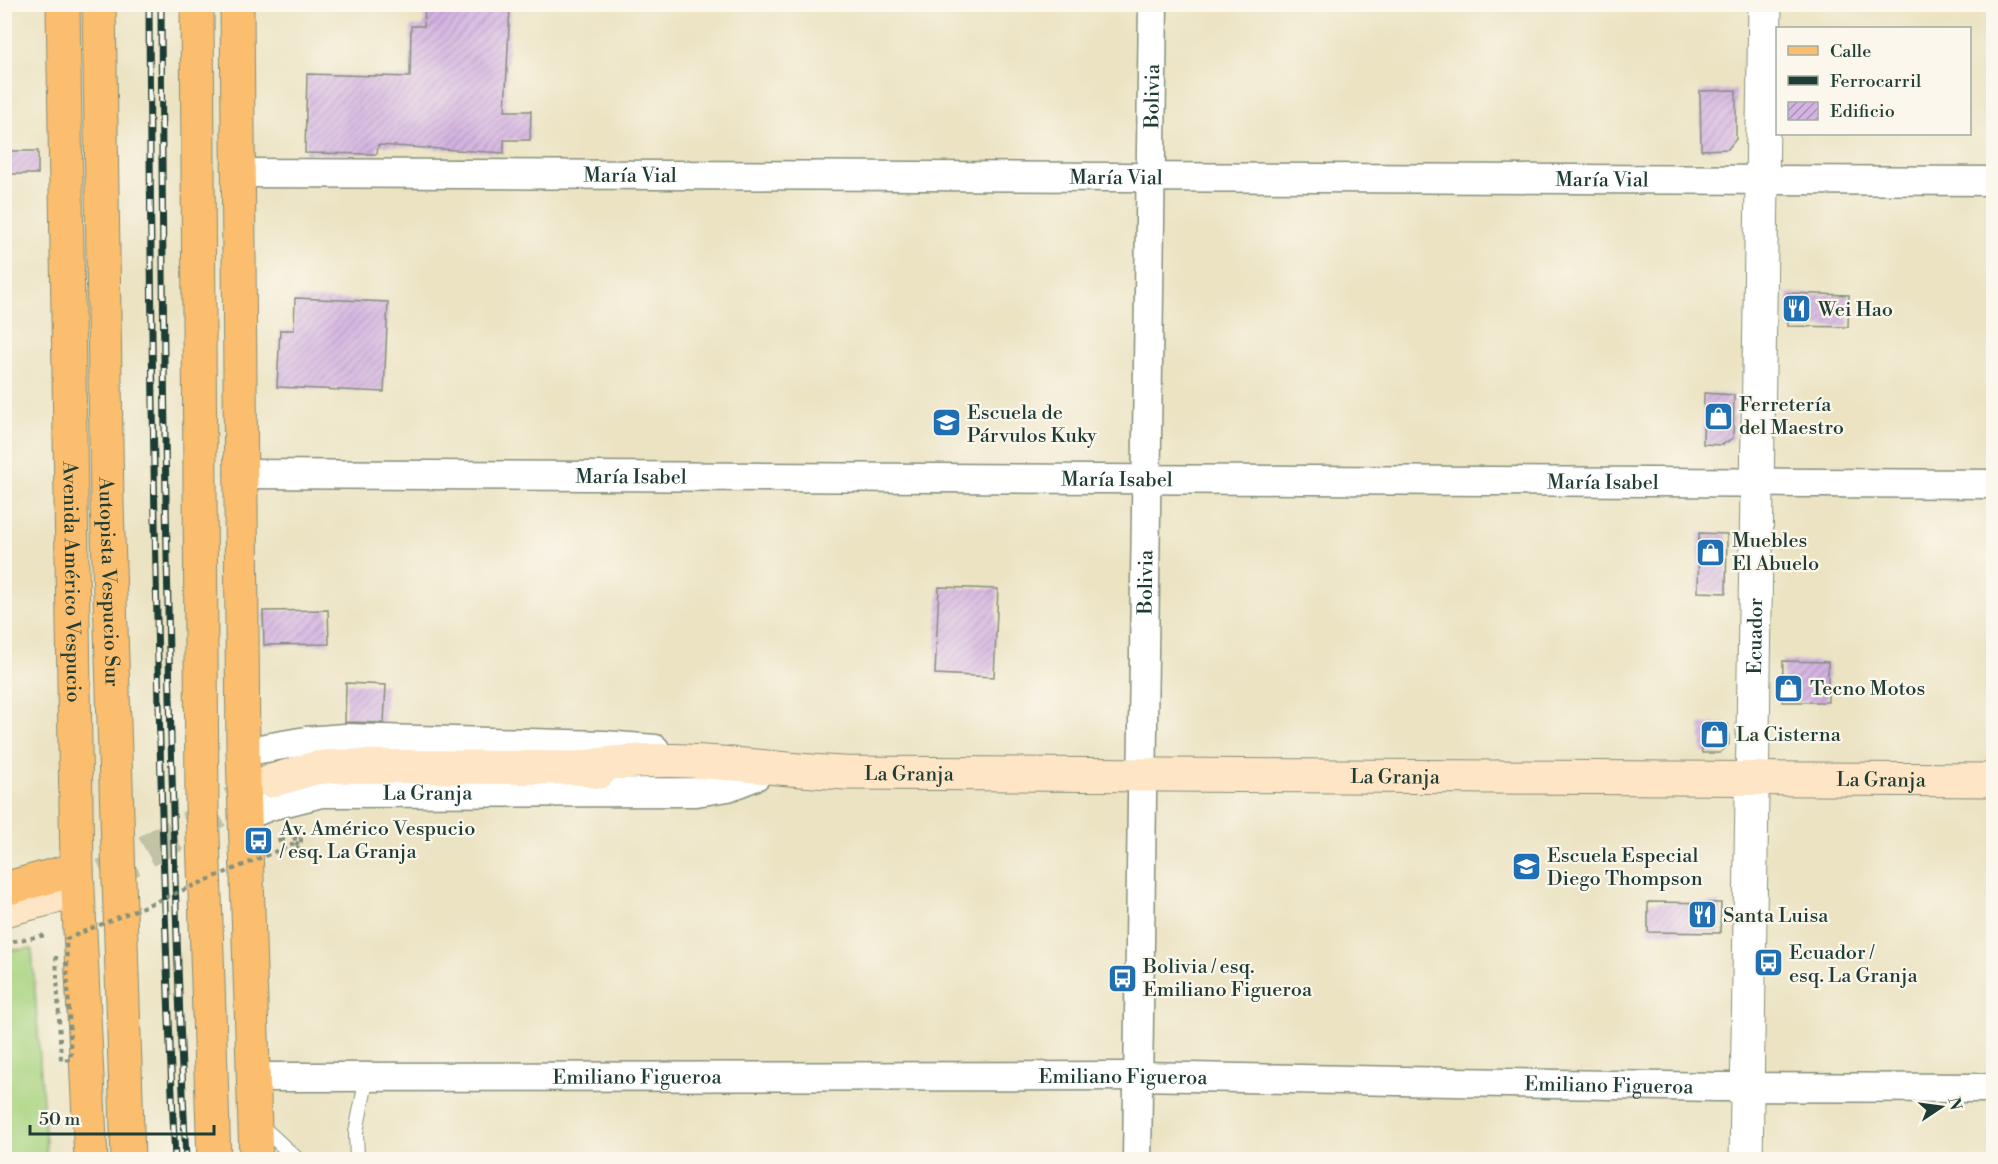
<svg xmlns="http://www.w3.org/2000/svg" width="1998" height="1164" font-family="'Libre Bodoni',serif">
<defs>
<pattern id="building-hatch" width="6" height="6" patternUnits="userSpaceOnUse" patternTransform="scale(1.5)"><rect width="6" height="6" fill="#d4b2e2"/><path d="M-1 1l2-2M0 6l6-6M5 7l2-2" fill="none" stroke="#ab92b8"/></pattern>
</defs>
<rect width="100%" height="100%" fill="#fbf7ec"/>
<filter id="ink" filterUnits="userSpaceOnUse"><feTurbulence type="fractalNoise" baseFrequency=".0167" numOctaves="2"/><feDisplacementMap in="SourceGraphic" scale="12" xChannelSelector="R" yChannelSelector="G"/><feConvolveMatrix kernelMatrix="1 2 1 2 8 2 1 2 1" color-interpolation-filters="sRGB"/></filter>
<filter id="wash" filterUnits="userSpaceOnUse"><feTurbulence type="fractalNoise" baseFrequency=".008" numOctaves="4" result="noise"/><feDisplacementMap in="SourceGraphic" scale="24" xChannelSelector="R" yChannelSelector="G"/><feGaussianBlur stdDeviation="1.35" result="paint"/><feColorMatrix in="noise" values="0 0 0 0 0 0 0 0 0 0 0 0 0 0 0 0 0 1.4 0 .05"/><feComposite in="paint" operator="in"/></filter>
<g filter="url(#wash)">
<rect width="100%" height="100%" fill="#ebe3c2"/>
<!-- pitch -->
<polygon fill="#a7d37f" stroke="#63885a" stroke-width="1.5" points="32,949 47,1159 5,1159 5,950"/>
<g id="blocks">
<!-- building -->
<g fill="url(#building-hatch)">
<polygon points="425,4 510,4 505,111 531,111 530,140 504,140 504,153 378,145 377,154 305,153 307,74 410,77 411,26 424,26"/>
<polygon points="1736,90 1736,139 1728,149 1701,150 1700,91"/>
<rect x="4" y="151" width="34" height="23"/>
<polygon points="1788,293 1849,295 1848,327 1788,326"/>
<polygon points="295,298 388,302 384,392 277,387 280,330 294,330"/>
<polygon points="1704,393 1734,395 1733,438 1722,445 1703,444"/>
<polygon points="1699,533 1727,534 1726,593 1698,592"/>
<polygon points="939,587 998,589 994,677 935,674"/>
<polygon points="328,610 329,644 264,645 263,611"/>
<polygon points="1783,661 1828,662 1828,702 1782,702"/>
<polygon points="346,683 386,685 384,723 345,722"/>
<polygon points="1700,724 1728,724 1729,744 1720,753 1702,753"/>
<polygon points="1648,902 1721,903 1720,933 1648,932"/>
</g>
</g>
</g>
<g filter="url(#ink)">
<use href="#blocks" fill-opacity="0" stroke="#85907b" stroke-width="1.5"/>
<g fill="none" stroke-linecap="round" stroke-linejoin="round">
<!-- secondary-tunnel -->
<polyline stroke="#c2c2a6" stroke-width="33" stroke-dasharray="33 16" stroke-linecap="butt" points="59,896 108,873 266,784"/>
<defs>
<g id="service">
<polyline points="260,1125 298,1160"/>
<polyline points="357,1160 356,1132 367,1077"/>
</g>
<g id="minor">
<path id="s1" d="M237,173L1994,181"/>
<path id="s2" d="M239,474L1994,484"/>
<polyline points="243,752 306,741 345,738 604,745 655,749"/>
<path id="s3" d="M245,816L270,806L322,793L696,792L728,787L756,776"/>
<path id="s4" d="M253,1077L1138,1076L1717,1087L1994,1088"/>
<path id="s5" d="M1137,1160L1153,4"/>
</g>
<g id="tertiary">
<path id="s6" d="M1746,1160L1765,4"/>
</g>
<g id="secondary">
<path id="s7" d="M578,768C670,750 754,769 845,773L1994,780"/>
<polyline points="271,781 315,768 336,766 578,768 599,772"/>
<polyline points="4,910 59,896"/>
</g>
<g id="primary">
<path id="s8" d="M63,4L77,869L91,1160"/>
<polyline points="237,4 243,752 256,1160"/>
<polyline points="4,889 77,869"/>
</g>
<g id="motorway">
<path id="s9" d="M99,4L107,503L128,1160"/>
<polyline points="197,4 202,806 214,1160"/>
</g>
</defs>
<!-- service casing -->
<use href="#service" stroke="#85907b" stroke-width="16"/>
<!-- minor casing -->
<use href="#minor" stroke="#85907b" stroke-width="31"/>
<!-- tertiary casing -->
<use href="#tertiary" stroke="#85907b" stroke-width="35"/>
<!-- secondary casing -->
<use href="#secondary" stroke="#85907b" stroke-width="35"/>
<!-- primary casing -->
<use href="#primary" stroke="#85907b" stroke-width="35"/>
<!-- motorway casing -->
<use href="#motorway" stroke="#85907b" stroke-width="35"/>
<!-- path -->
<g stroke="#85907b" stroke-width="4" stroke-dasharray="4.5 4.5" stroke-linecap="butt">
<polyline points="283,837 283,848 291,851 299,841 297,833 285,830 279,840 284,851 296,851 301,842 300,826"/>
<polyline points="4,943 46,935"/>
</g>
<!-- service -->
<use href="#service" stroke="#fff" stroke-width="14"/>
<!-- minor -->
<use href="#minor" stroke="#fff" stroke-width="28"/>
<!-- tertiary -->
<use href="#tertiary" stroke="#fff" stroke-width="33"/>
<!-- secondary -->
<use href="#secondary" stroke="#fde5c5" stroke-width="33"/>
<!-- primary -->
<use href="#primary" stroke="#fbbd6e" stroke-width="33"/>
<!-- motorway -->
<use href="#motorway" stroke="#fbbd6e" stroke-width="33"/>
<defs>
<g id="rail">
<path d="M149,4C151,390 157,775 175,1160"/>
<path d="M161,4C163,389 168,775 186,1160"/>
</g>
</defs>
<!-- rail casing -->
<use href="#rail" stroke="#1f3d34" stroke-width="7"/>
<!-- rail -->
<use href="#rail" stroke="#fbf7ec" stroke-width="4.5" stroke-dasharray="14" stroke-linecap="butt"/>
<!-- path-bridge -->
<polyline stroke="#85907b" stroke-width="4" stroke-dasharray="4.5 4.5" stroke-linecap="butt" points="56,956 61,1060 71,1059 66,939 296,843 293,833 285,834 283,837"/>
</g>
</g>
<!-- icons -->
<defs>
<symbol id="restaurant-square" viewBox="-11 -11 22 22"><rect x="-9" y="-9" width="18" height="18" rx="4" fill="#1f6fb2" stroke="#fbf7ec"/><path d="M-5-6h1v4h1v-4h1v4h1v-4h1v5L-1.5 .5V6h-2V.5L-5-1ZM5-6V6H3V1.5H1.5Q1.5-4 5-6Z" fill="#fff"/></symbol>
<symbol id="shop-square" viewBox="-11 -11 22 22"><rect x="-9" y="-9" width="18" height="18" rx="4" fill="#1f6fb2" stroke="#fbf7ec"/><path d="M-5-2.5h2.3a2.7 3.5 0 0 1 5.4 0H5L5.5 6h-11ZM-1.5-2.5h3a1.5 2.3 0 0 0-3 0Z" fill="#fff"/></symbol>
<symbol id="school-square" viewBox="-11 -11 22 22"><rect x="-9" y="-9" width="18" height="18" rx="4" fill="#1f6fb2" stroke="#fbf7ec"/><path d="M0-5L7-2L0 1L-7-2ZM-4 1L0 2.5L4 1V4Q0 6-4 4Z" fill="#fff"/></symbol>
<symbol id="bus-square" viewBox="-11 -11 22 22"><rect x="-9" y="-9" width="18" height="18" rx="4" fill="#1f6fb2" stroke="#fbf7ec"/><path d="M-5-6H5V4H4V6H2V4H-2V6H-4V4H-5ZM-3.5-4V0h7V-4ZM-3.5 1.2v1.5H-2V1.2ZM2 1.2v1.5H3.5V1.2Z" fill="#fff"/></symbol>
</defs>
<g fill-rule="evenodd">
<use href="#restaurant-square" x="1780" y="292" width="33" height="33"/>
<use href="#shop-square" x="1702" y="400" width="33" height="33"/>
<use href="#school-square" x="930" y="406" width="33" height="33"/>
<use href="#shop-square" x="1694" y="536" width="33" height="33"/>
<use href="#shop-square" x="1772" y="672" width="33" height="33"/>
<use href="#shop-square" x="1698" y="718" width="33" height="33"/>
<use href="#bus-square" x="242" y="824" width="33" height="33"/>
<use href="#school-square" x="1510" y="850" width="33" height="33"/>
<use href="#restaurant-square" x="1686" y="898" width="33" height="33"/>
<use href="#bus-square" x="1752" y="946" width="33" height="33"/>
<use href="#bus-square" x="1106" y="962" width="33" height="33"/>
</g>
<g text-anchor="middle" stroke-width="4.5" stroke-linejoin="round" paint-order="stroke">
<!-- street labels -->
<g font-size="20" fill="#1f3d34" stroke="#fbf7ec">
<text dy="7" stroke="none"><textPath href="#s5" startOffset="1064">Bolivia</textPath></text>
<text dy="7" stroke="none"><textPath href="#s1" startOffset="393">María Vial</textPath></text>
<text dy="7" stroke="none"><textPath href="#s1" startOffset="879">María Vial</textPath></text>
<text dy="7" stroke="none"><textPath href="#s1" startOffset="1365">María Vial</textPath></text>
<text dy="7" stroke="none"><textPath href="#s2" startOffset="392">María Isabel</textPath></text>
<text dy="7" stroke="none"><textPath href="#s2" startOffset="878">María Isabel</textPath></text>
<text dy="7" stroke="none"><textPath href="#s2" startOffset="1364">María Isabel</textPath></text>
<text dy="7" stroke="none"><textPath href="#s8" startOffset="578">Avenida Américo Vespucio</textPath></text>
<text dy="7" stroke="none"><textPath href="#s9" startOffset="578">Autopista Vespucio Sur</textPath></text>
<text dy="7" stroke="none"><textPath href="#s5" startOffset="578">Bolivia</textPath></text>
<text dy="7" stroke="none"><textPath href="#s6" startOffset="524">Ecuador</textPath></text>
<text dy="7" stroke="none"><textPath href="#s7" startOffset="332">La Granja</textPath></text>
<text dy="7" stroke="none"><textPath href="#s7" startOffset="818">La Granja</textPath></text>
<text dy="7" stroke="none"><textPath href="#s7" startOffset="1304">La Granja</textPath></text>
<text dy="7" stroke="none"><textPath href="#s3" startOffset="186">La Granja</textPath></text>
<text dy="7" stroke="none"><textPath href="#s4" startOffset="384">Emiliano Figueroa</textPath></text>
<text dy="7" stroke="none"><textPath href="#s4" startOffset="870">Emiliano Figueroa</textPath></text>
<text dy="7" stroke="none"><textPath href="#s4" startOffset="1356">Emiliano Figueroa</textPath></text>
</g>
<!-- poi labels -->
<g font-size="20" fill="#1f3d34" stroke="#fbf7ec" text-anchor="start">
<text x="1818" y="316">Wei Hao</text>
<text x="1739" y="411">Ferretería<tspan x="1739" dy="23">del Maestro</tspan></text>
<text x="967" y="419">Escuela de<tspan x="967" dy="23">Párvulos Kuky</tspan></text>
<text x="1732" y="547">Muebles<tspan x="1732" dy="23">El Abuelo</tspan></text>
<text x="1810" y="695">Tecno Motos</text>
<text x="1736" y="741">La Cisterna</text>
<text x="280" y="835">Av. Américo Vespucio<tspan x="280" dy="23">/ esq. La Granja</tspan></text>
<text x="1547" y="862">Escuela Especial<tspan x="1547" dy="23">Diego Thompson</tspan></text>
<text x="1723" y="922">Santa Luisa</text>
<text x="1789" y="959">Ecuador /<tspan x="1789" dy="23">esq. La Granja</tspan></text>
<text x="1143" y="973">Bolivia / esq.<tspan x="1143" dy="23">Emiliano Figueroa</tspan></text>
</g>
</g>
<!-- margin -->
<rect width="1998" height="1164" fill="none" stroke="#fbf7ec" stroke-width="24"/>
<!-- legend -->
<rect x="1776" y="27" width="195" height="108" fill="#fbf7ec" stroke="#a3ada2" stroke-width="1.5"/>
<rect x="1788" y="46" width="30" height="9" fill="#fbbd6e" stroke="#a3ada2" stroke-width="1.5"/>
<text x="1830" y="57" font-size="18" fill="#1f3d34">Calle</text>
<rect x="1788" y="76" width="30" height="9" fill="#1f3d34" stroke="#a3ada2" stroke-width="1.5"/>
<text x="1830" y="87" font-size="18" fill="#1f3d34">Ferrocarril</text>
<rect x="1788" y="102" width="30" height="18" fill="url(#building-hatch)" stroke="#a3ada2" stroke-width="1.5"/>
<text x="1830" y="117" font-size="18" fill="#1f3d34">Edificio</text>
<!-- north arrow -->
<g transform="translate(1941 1107) rotate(77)" stroke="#fbf7ec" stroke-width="4.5" paint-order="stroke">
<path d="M0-4.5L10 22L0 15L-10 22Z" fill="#1f3d34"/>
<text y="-9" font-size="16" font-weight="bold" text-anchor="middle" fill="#1f3d34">N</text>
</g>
<!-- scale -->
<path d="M30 1125v9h184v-9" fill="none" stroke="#1f3d34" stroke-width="3"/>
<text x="39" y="1125" font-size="18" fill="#1f3d34" stroke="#fbf7ec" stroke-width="4.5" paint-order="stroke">50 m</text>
</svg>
